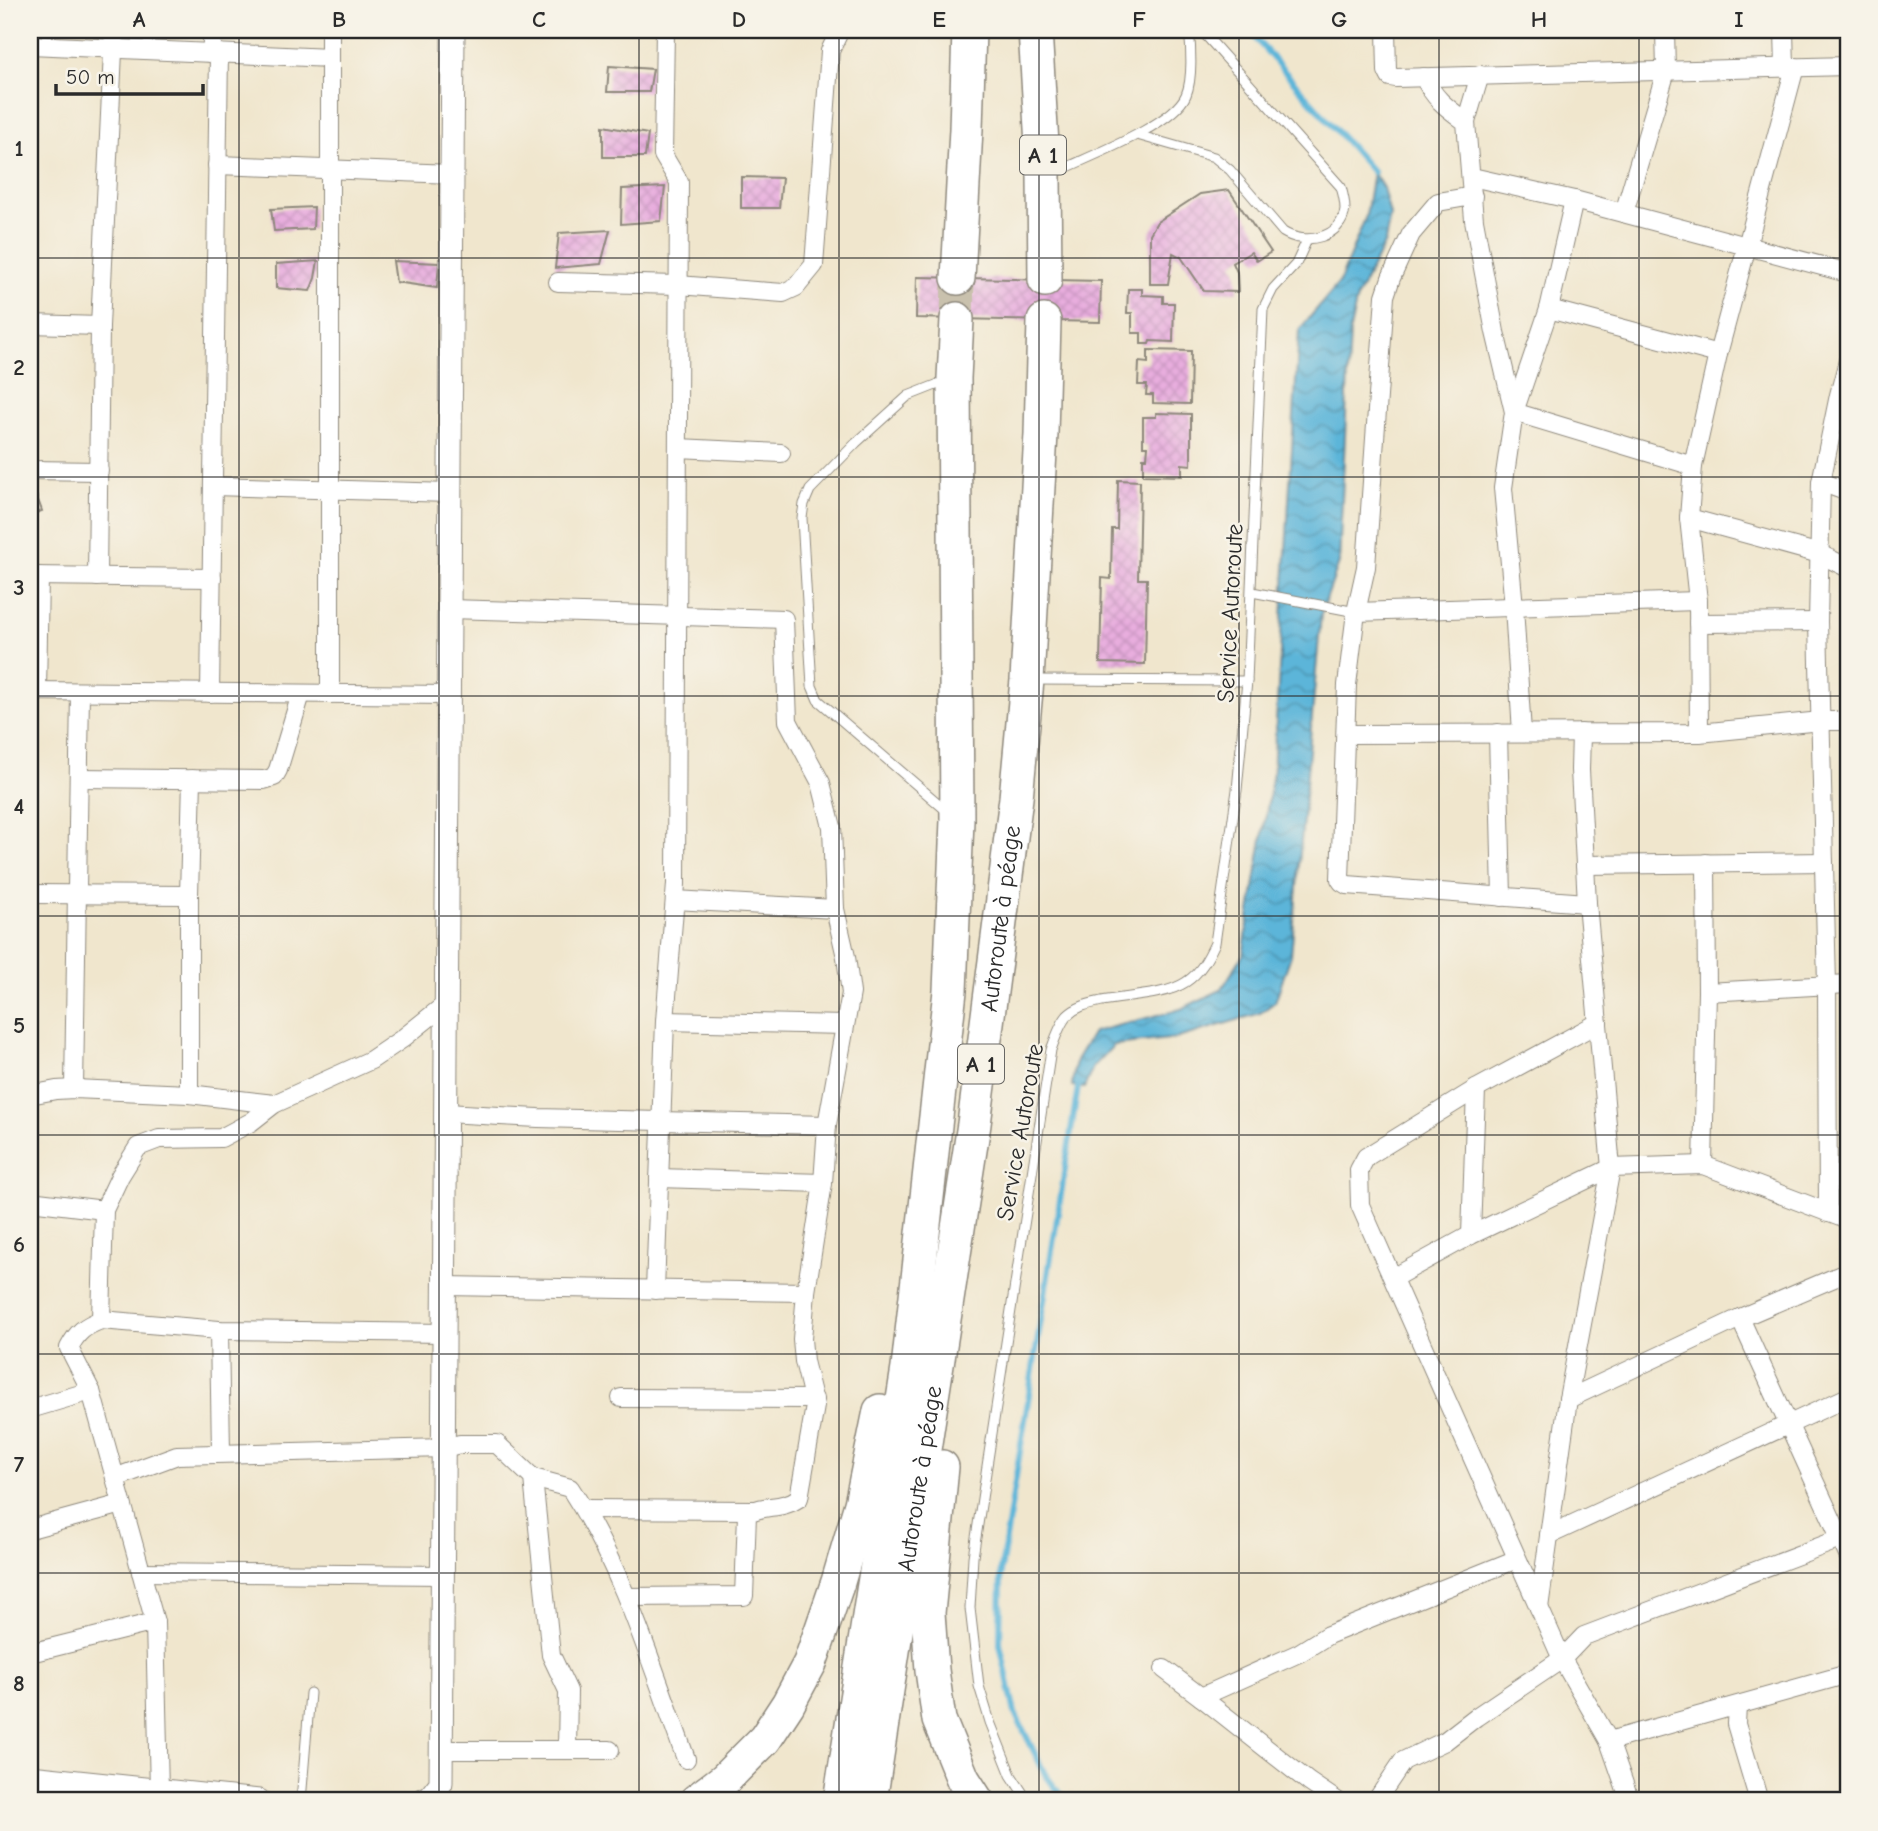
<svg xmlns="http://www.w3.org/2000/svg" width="1878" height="1831" font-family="'Comic Neue',sans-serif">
<defs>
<pattern id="water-waves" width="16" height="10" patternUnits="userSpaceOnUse" patternTransform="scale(1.75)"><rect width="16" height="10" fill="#5cb5d9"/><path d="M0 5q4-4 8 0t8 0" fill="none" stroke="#4c93b0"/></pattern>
<pattern id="building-cross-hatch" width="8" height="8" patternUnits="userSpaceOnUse" patternTransform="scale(1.75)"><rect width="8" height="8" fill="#e8adde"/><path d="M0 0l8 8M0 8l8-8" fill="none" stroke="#c795bf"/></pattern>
</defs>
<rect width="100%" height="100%" fill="#f7f3e8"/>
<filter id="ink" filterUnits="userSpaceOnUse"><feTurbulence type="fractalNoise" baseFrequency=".0143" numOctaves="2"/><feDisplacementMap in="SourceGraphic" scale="14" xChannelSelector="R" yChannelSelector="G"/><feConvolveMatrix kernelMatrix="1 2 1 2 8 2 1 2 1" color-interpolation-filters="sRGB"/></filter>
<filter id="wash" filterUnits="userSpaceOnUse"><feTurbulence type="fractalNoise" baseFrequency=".00686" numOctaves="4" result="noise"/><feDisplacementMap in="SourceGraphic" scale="28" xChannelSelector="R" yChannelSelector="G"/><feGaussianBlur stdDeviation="1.57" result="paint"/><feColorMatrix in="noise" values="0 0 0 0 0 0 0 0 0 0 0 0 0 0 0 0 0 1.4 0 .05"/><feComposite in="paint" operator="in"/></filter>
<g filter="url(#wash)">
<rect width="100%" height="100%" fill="#f0e6cd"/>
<!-- water -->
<polygon fill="url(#water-waves)" stroke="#447082" stroke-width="2" points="1373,172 1383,188 1390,215 1385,242 1357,297 1350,330 1339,563 1321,614 1291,955 1275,1002 1260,1013 1178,1038 1114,1045 1093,1067 1084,1088 1072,1086 1076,1060 1093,1032 1181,1009 1221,990 1243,955 1273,772 1299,330 1339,283 1366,216"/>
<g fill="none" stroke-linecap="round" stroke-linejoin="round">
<!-- stream -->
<g stroke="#5cb5d9" stroke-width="6">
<polyline points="1248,30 1373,172"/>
<polyline points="1065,1801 1045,1774 1015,1713 1000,1644 1001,1570 1078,1087"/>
</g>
</g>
<g id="blocks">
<!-- building -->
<g fill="url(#building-cross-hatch)">
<polygon points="609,66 653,69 649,92 607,92"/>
<polygon points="603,126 648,134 645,157 603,157"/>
<polygon points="741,177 782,178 779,208 741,208"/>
<polygon points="665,187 661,221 621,224 622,189"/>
<polygon points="1229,190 1271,252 1257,261 1251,252 1233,263 1237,272 1238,292 1204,291 1181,257 1173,253 1168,284 1150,284 1150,234 1157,222 1200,194"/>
<polygon points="314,207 313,229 274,231 271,209"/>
<polygon points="610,230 601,264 555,268 559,233"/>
<polygon points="318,261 315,278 310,291 276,288 276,264"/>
<polygon points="393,261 439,263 437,288 396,282"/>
<polygon points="917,277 1101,281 1100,322 916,318"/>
<polygon points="1128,289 1142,289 1142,295 1163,296 1163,303 1174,303 1173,342 1150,341 1149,344 1141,344 1141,333 1132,333 1132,313 1127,313"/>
<polygon points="1148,350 1191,351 1190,404 1153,403 1153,395 1146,395 1147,385 1138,385 1139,362 1148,363"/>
<polygon points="1156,413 1191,414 1191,465 1182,464 1182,476 1143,475 1143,458 1147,458 1148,446 1143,446 1143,417 1156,417"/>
<polygon points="30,478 42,511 30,515"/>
<polygon points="1118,480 1140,481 1138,579 1147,579 1145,664 1100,663 1102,578 1111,579 1112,529 1117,529"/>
</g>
</g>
</g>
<g filter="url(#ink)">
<use href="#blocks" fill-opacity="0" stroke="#8e887c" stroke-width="2"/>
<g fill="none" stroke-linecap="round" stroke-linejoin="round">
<!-- motorway-tunnel -->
<polyline stroke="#c9c1ad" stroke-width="33" stroke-dasharray="33 17" stroke-linecap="butt" points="957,319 958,278"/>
<defs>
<g id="service">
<path d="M1137,135L1214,157L1230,170L1283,232C1305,246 1342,238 1345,209C1345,201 1343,194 1341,187L1201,30"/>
<path d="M1052,174C1083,159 1173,126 1186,95C1193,79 1191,46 1189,30"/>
<polyline points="946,381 908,396 856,443 810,490 804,504 802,518 812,686 818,700 947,811"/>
<polyline points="1252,592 1356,612"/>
<polyline points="1032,680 1247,681"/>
<polyline points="301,1801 310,1693"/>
<path d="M1028,1801L1011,1775L990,1722L979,1686L970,1608L973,1557L1051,1050C1055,1039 1060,1024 1067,1016C1077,1006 1089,1004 1102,1001C1127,996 1165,996 1186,982C1200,973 1208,958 1215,943L1237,790L1247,681L1263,309L1273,289L1296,264L1307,240"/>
</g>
<g id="minor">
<polyline points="1386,30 1387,71 1390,77 1396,78 1848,66"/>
<polyline points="1784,30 1785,68"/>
<polyline points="30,45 330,58"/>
<polyline points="211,53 213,30"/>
<path d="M1424,77C1435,100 1446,107 1466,122L1474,220L1495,332L1514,412L1503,488L1514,607L1522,733"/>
<polyline points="1466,122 1480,75"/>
<polyline points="217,165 452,174"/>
<polyline points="1472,177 1574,200 1848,273"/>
<polyline points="1473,196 1438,202 1411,234 1391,278 1385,296 1366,567 1356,612 1347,685 1340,879 1342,882 1347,885 1587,903"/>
<polyline points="1624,213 1666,71 1665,30"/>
<polyline points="558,282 678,285 783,293 796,287 814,265 830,51 840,30"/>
<polyline points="1549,309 1574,200"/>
<polyline points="30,324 100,326"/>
<polyline points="678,448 781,453"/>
<polyline points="1693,466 1514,412 1549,309 1718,354"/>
<polyline points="30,470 99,471"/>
<polyline points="1821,482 1848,492"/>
<polyline points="213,486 450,493"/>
<polyline points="1689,518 1820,554 1848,568"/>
<polyline points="30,576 212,578"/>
<polyline points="97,577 100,326 114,30"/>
<path d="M449,609L784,619L788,721L821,783L832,827L835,909L846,957L851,993L827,1125L823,1183L806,1292L802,1339L804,1361L815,1406L799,1498C782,1510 762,1504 747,1514L744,1596L627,1597"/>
<polyline points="1356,612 1698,601"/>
<polyline points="1698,623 1818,622"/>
<polyline points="30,691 449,695"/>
<polyline points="37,692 39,576"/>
<polyline points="210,693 219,53"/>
<polyline points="330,694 330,30"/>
<polyline points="1498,733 1502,897"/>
<polyline points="1699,733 1698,601 1689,518 1693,466 1718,354 1795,67"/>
<polyline points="1346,734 1699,733 1821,721 1848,721"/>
<polyline points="79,778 264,780 274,777 278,770 301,694"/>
<polyline points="1585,865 1824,862"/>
<polyline points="30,894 189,895"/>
<polyline points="675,900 835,909"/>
<polyline points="1707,992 1848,984"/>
<polyline points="665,1021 845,1025"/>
<polyline points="1598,1023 1476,1089 1366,1157 1359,1170 1360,1205 1562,1659 1609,1741 1848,1674"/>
<polyline points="74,1089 80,692"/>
<polyline points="189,1094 189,895 192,779"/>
<polyline points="30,1095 56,1090 74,1089 189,1094 274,1104"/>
<polyline points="446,1113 538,1118 827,1125"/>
<polyline points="1703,1165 1707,992 1706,863"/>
<polyline points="659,1178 823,1183"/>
<polyline points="30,1201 104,1210"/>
<polyline points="1828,1213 1827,985 1818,622 1821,482 1839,395 1848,361"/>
<polyline points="1471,1235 1476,1089"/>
<polyline points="1393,1278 1471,1235 1611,1168 1703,1165 1848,1220"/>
<polyline points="445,1286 806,1292"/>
<polyline points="655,1290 665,1021 676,884 679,182 663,155 665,30"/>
<polyline points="1740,1318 1848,1555"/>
<polyline points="101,1320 104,1210 120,1176 138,1147 159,1139 221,1138 251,1122 274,1104 371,1060 402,1039 447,1003"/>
<polyline points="219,1330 221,1453"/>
<polyline points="621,1398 814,1399"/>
<polyline points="1568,1399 1740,1318 1848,1272"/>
<polyline points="30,1409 91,1391"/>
<polyline points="115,1478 177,1455 444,1448 460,1444 497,1444 533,1478 551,1655 568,1691 567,1750"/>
<path d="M533,1478L570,1488C624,1570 652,1667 686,1759"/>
<polyline points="584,1509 753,1510"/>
<polyline points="30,1529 122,1504"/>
<polyline points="1549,1535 1848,1397"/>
<polyline points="141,1572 443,1575"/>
<polyline points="1539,1608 1568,1399 1611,1168 1587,903 1580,770 1581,733"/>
<polyline points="30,1653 155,1622"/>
<polyline points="1164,1669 1201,1697"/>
<polyline points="1737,1706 1736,1724 1759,1801"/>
<polyline points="1609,1741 1630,1801"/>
<polyline points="442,1750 610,1750"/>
<path d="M159,1791L155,1622L91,1391L69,1348C77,1332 85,1326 101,1320L219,1330L444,1333"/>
<polyline points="1337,1801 1309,1782 1201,1697 1299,1653 1328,1635 1517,1559"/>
<polyline points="1376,1801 1403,1761 1445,1741 1476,1717 1562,1659 1584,1636 1848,1536"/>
</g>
<g id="tertiary">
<polyline points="30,1777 259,1801"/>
<polyline points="421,1801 430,1797 441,1783 453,30"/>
</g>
<g id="motorway">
<polyline points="1035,30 1044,177 1045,280"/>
<polyline points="958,278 966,129 969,30"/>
<polyline points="942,1467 928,1613 932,1670 939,1720 963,1779 977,1801"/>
<polyline points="696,1801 725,1779 765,1739 788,1704 810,1663 838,1582 861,1504 880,1411"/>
<polyline points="840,1801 908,1368 950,991 957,820 954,378 957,319"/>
<path id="s1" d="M870,1801L974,1124L1016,798L1027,680L1041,434L1044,321"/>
</g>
</defs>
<!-- service casing -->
<use href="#service" stroke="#8e887c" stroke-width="11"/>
<!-- minor casing -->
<use href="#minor" stroke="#8e887c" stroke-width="20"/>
<!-- tertiary casing -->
<use href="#tertiary" stroke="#8e887c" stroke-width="25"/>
<!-- motorway casing -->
<use href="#motorway" stroke="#8e887c" stroke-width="36"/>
<!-- service -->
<use href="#service" stroke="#fff" stroke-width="9"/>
<!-- minor -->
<use href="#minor" stroke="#fff" stroke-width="18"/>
<!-- tertiary -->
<use href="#tertiary" stroke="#fff" stroke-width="23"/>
<!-- motorway -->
<use href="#motorway" stroke="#fff" stroke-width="33"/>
</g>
</g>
<!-- grid -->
<path fill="none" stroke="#2b2b2b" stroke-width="2" stroke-opacity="0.55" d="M239,30V1801M439,30V1801M639,30V1801M839,30V1801M1039,30V1801M1239,30V1801M1439,30V1801M1639,30V1801M30,258H1848M30,477H1848M30,696H1848M30,916H1848M30,1135H1848M30,1354H1848M30,1573H1848"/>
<g text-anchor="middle" stroke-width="5" stroke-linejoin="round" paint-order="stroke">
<!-- shield labels -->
<g fill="#f7f3e8" stroke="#686764" stroke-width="2">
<rect x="1020" y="135.5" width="46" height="39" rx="5"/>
<rect x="958" y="1044.5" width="46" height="39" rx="5"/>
</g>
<g font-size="23" font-weight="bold" fill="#2b2b2b">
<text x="1043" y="163">A 1</text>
<text x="981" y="1072">A 1</text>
</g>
<!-- street labels -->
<g font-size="24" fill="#2b2b2b" stroke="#f7f3e8">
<text transform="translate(1230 613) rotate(-87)" y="8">Service Autoroute</text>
<text dy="8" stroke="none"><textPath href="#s1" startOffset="892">Autoroute à péage</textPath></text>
<text transform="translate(1020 1132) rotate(-80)" y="8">Service Autoroute</text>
<text dy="8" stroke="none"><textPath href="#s1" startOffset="326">Autoroute à péage</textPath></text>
</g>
</g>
<!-- margin -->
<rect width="1878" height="1831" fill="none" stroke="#f7f3e8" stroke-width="77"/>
<!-- scale -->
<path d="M56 84v10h147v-10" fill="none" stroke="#2b2b2b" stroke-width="3.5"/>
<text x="66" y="84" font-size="21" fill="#2b2b2b" stroke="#f7f3e8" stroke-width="5" paint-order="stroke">50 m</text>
<rect x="38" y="38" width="1802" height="1754" fill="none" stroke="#2b2b2b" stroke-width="2.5"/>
<g font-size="23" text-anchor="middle" font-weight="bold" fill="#2b2b2b">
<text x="139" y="27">A</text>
<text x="339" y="27">B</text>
<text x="539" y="27">C</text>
<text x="739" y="27">D</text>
<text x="939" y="27">E</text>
<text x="1139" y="27">F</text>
<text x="1339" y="27">G</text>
<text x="1539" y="27">H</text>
<text x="1739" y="27">I</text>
<text x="19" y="156">1</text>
<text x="19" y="375">2</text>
<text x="19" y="595">3</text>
<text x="19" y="814">4</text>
<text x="19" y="1033">5</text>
<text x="19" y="1252">6</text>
<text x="19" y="1472">7</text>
<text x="19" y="1691">8</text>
</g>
</svg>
